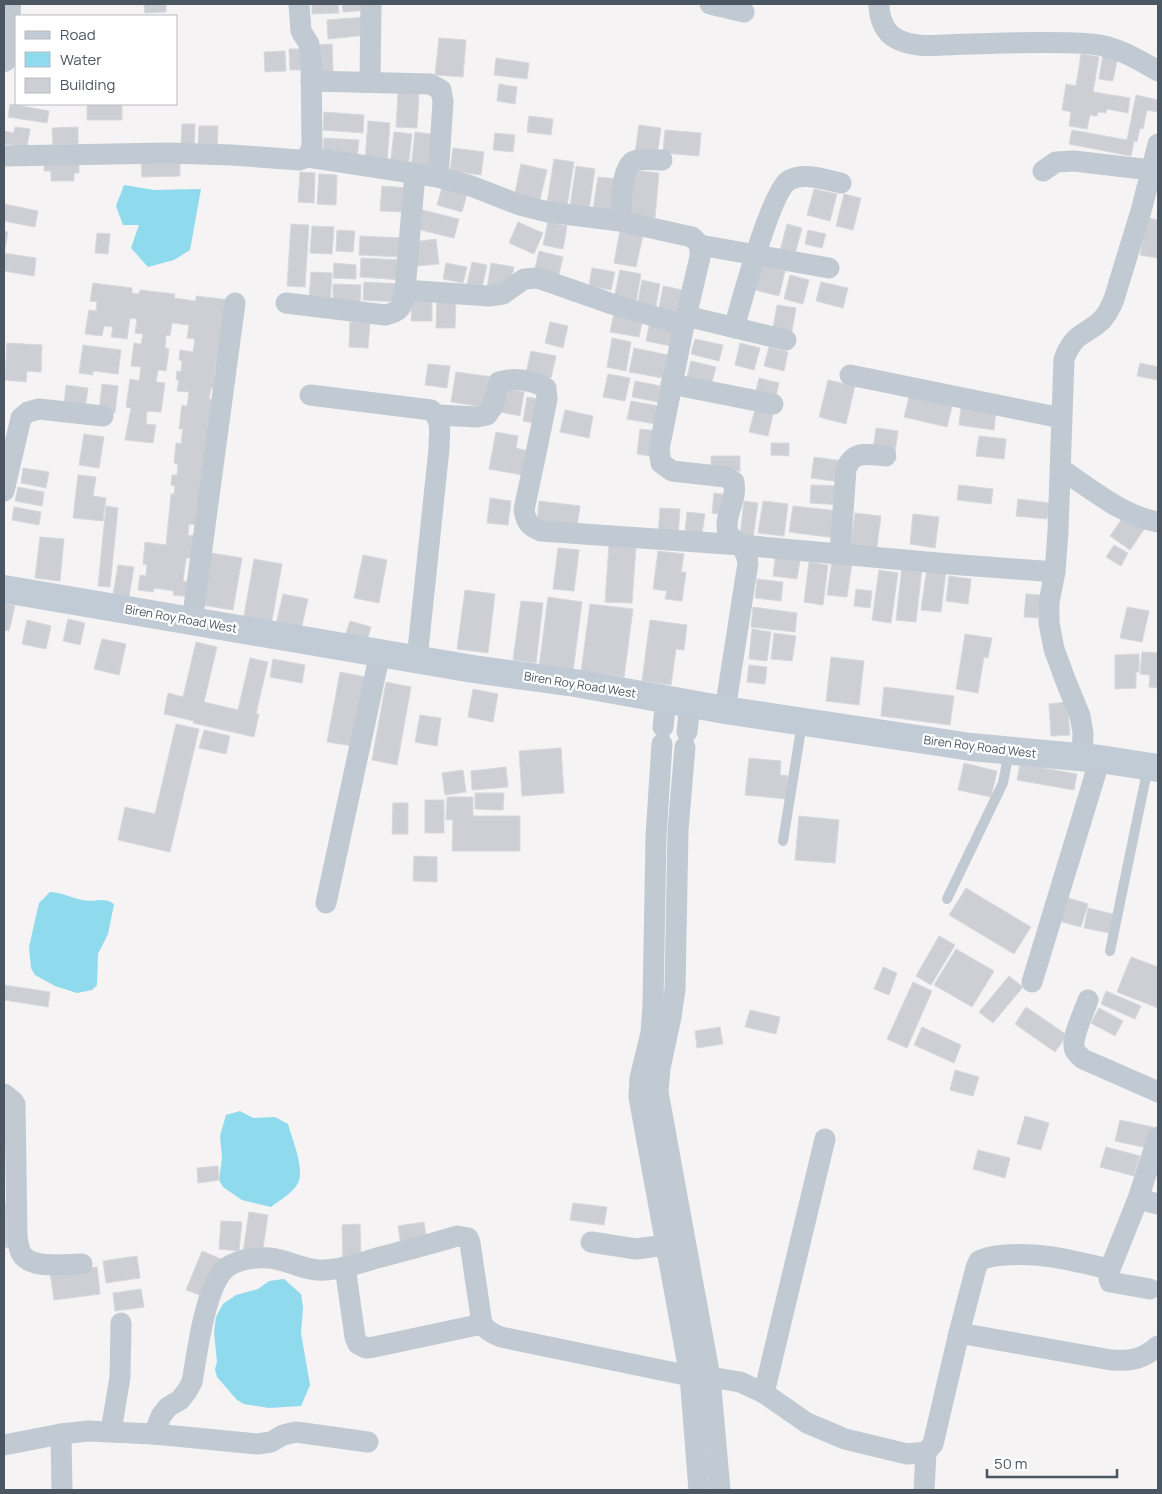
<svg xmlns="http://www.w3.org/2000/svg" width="1162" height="1494" font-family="Manrope,sans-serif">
<rect width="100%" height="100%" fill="#f5f3f3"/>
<!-- water -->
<g fill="#90daee">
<polygon points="124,185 154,190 201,189 190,250 174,260 148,267 131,248 139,225 123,225 116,206"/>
<path d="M50,892C64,893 69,897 82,900C94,903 103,896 114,904L108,934L98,954L97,985L92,990L77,993L55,986L35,975L31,968L29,947L39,903Z"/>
<path d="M240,1111L253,1118L275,1117L288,1124C292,1139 305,1168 298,1183C294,1192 280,1200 271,1207L242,1200L223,1187L219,1180L222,1158L220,1136L226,1115Z"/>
<polygon points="284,1279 301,1294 303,1308 301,1333 310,1385 301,1406 269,1408 244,1404 237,1400 217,1377 215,1369 217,1362 214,1332 216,1317 223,1304 236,1295 258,1289 269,1281"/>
</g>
<!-- building -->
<g fill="#cdcfd5" stroke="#d7d9de">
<polygon points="144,4 166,4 166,12 145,13"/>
<polygon points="312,4 338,4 339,13 312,14"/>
<polygon points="342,4 369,4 370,10 343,12"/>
<polygon points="366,17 367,35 328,39 327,20"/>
<polygon points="439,38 466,40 463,77 435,75"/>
<polygon points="332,44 333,71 313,72 313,45"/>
<polygon points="289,49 307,49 308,70 290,70"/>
<polygon points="285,51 286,71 265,72 264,52"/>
<polygon points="1081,54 1099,57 1093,92 1130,98 1128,113 1107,109 1106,113 1098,112 1097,116 1090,115 1087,129 1069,126 1071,112 1062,110 1066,84 1076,86"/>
<polygon points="1103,54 1118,56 1113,81 1099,79"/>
<polygon points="496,58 529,63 527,79 494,75"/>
<polygon points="499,84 517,87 515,104 497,101"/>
<polygon points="398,93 419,94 417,128 396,127"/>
<polygon points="1136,95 1158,100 1158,112 1147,110 1143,129 1140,128 1137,142 1134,141 1131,156 1069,144 1072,130 1127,140"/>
<polygon points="10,104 49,111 47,123 8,117"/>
<polygon points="122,104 122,120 87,120 87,105"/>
<polygon points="324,112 364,115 363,133 323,130"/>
<polygon points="529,116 553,119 551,135 527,132"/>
<polygon points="368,121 390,123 387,162 365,161"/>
<polygon points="182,124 195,124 194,148 181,147"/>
<polygon points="639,125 661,128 657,156 635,153"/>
<polygon points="199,126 218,126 217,147 198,147"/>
<polygon points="15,127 30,129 27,147 4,144 4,131 14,133"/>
<polygon points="78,127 78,144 53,145 52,128"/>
<polygon points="665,130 701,133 699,156 663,153"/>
<polygon points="394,132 412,134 408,168 390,166"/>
<polygon points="415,132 438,135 434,171 411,168"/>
<polygon points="495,133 515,135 513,152 493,150"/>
<polygon points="324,138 359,140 357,159 323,156"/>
<polygon points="453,148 484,152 481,175 450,171"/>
<polygon points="180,159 180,176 142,177 141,160"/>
<polygon points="554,159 574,162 567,206 547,203"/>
<polygon points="44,163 79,163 79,173 74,173 74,181 51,181 51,171 44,171"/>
<polygon points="521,164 547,170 539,203 514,198"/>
<polygon points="576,166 595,169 589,210 570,207"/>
<polygon points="632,170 659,173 655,218 628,216"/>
<polygon points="300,172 315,173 314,203 298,202"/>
<polygon points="319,174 337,175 336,205 317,204"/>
<polygon points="598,177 620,179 616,212 593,209"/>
<polygon points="443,184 468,190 462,212 437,205"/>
<polygon points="382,186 408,188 407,212 380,211"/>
<polygon points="814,189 837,194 830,221 807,215"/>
<polygon points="844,194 861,198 853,230 836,226"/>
<polygon points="4,204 38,211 35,227 4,221"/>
<polygon points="422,210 459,219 454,238 417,229"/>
<polygon points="1148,218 1158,220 1158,258 1140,255"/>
<polygon points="518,222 543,233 534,254 509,243"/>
<polygon points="548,222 567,226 563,249 543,245"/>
<polygon points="291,224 309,225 305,287 287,286"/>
<polygon points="787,224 802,228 795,254 780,251"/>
<polygon points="312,226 334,227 332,254 310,253"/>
<polygon points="337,230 355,231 353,252 336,251"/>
<polygon points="620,230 643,235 636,267 614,263"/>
<polygon points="808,230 826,234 822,248 805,244"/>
<polygon points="4,231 8,232 5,249 4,248"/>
<polygon points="97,233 110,234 108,254 95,253"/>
<polygon points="360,236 403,238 402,257 359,255"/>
<polygon points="436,239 439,264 416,266 414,242"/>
<polygon points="539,251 563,257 558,278 534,272"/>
<polygon points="4,253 36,258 34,276 4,271"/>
<polygon points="361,258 403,260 401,280 360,277"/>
<polygon points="472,262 487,265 482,288 467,284"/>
<polygon points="334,263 356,265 356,279 333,278"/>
<polygon points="446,263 467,267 463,283 443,279"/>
<polygon points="491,263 514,267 511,282 487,288"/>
<polygon points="761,265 785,271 779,296 755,290"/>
<polygon points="592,268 615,272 611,290 589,286"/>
<polygon points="620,270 641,274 636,302 614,298"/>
<polygon points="311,272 332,273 330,302 309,301"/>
<polygon points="790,275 809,280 803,304 784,299"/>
<polygon points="642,280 660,284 655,311 637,308"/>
<polygon points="364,282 401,284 400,302 363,300"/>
<polygon points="821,282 848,288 843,308 816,301"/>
<polygon points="93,283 132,288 132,293 139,294 140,290 175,294 174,298 196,301 196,296 230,300 221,363 216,363 214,376 219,376 217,389 211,388 209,399 217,400 199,525 189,524 188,535 195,536 192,558 186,558 183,581 193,582 191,597 173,595 174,591 154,588 153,592 138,590 140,575 146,576 147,565 143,564 145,542 166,545 171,494 174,494 175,486 171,485 172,475 177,475 178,464 174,463 176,443 181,444 183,429 179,429 182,405 187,406 189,392 177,391 179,380 176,380 177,371 181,372 182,361 179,360 180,350 193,352 195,339 187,338 189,325 172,323 170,336 166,335 165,348 169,349 166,371 158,370 156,382 165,383 161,412 147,411 146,424 156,425 153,443 125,440 131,408 126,407 130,379 139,381 141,367 131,366 134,343 141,344 143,334 135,333 137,319 130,318 127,339 111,337 113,327 104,326 102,336 85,334 89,310 96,311 97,302 90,301"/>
<polygon points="333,284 361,285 360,303 333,302"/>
<polygon points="663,286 688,291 682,319 658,314"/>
<polygon points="412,297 432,298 432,321 411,321"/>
<polygon points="437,297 456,297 455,328 436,328"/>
<polygon points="777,305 796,308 792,331 773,328"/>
<polygon points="614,313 643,318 639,337 610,332"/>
<polygon points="650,321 680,326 676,347 646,341"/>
<polygon points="350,322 370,323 368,348 349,347"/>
<polygon points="550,322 568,326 563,348 545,343"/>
<polygon points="612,338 631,342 626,371 607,367"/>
<polygon points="695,339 723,345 719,361 691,354"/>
<polygon points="7,343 42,345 41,372 27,371 26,382 5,380"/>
<polygon points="740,343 760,348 754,370 735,365"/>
<polygon points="83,345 121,350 118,374 93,371 93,375 79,373"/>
<polygon points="769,347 788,352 784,371 764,366"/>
<polygon points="634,348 673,356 668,379 629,372"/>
<polygon points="531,351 556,356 551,378 526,373"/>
<polygon points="691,361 716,367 711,386 686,381"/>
<polygon points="1140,363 1158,367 1158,380 1137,376"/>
<polygon points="428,364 450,366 447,388 425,385"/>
<polygon points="456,372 493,377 489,408 451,402"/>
<polygon points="608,374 630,378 625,401 603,397"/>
<polygon points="759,378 779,383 775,400 755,395"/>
<polygon points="828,380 855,386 846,424 819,417"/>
<polygon points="635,381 666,387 663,403 632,397"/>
<polygon points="102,384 118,386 115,413 99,411"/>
<polygon points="66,385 88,388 85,408 64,405"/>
<polygon points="505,388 524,392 520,416 500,412"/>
<polygon points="910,393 953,403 947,427 904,417"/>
<polygon points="527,397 544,400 540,424 523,421"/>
<polygon points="631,401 664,407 661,425 627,419"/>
<polygon points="756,405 774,410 768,436 749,432"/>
<polygon points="961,406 996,410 994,430 959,425"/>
<polygon points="565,410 593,416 589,438 560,432"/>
<polygon points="876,428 898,431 895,452 873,449"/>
<polygon points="640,429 658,431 655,457 637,454"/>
<polygon points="496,432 518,436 516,448 532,452 528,476 489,469"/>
<polygon points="84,434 104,437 99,468 79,465"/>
<polygon points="979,436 1006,439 1004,459 976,456"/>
<polygon points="771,443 789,443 789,456 771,455"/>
<rect x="711" y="456" width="29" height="15"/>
<polygon points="814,457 843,461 841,482 811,478"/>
<polygon points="23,468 49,472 46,488 21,483"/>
<polygon points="78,475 96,477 93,496 106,498 103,521 73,518"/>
<polygon points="811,485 842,486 841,505 810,503"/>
<polygon points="959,485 993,489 991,504 957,500"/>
<polygon points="18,487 44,492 42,506 15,501"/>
<polygon points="714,493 729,495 726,515 712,513"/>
<polygon points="490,498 511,501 508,525 487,523"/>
<polygon points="1018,499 1050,503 1047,519 1016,516"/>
<polygon points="539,501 580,506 577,527 537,523"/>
<polygon points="744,501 758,503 753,538 740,537"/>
<polygon points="763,501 788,504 784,536 758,533"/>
<polygon points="106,506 118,508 110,587 98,586"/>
<polygon points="793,506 839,511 836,538 789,532"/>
<polygon points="14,507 41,512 39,525 12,520"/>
<polygon points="660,508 680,509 678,537 658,536"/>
<polygon points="687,512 705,514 702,533 685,531"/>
<polygon points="855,513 881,516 876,554 850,551"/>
<polygon points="913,514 939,517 935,548 910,544"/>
<polygon points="1125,514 1145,528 1130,550 1110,536"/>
<polygon points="40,537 64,539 60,581 35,578"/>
<polygon points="609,544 636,546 632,603 605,602"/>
<polygon points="1114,545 1128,553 1121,566 1106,557"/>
<polygon points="558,548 579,550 574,591 553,589"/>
<polygon points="658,551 684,554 681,572 686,572 682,601 665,599 667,591 653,589"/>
<polygon points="776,551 801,554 797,579 773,576"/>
<polygon points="211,553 242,558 233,610 202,605"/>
<polygon points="363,555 387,560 379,603 354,598"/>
<polygon points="254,559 282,564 271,626 243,621"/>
<polygon points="832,560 852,563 847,597 827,595"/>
<polygon points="809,562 828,565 823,605 804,602"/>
<polygon points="118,565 134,567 129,597 113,595"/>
<polygon points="902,566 922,568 916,622 896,620"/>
<polygon points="927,568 946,570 941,612 921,610"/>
<polygon points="879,570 898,573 891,623 872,620"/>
<polygon points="949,576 971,579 968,604 946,601"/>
<polygon points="757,579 783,582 781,601 755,598"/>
<polygon points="856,589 872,591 870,608 854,606"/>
<polygon points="465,590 495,594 488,653 457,649"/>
<polygon points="283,594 308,599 301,630 276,624"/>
<polygon points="1026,594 1040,595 1038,618 1024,617"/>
<polygon points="548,597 582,602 573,672 539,668"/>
<polygon points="521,601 543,603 536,663 513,660"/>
<polygon points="4,603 15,606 9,631 4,630"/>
<polygon points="590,604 633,609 624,677 581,672"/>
<polygon points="753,607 797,613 795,632 751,627"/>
<polygon points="1127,607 1149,611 1142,642 1120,638"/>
<polygon points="68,619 85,623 80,645 63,641"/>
<polygon points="27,620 51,626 46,649 22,644"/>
<polygon points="650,620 687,625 684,650 676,649 671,685 642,681"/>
<polygon points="350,621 371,627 366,645 344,639"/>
<polygon points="752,629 771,632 767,661 749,659"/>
<polygon points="774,633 796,636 792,661 771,659"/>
<polygon points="965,634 992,638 988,658 984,657 978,693 956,689"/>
<polygon points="102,639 126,644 119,675 94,669"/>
<polygon points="196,642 217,647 204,702 238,710 250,658 268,662 256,714 259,714 254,737 193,723 194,721 164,714 168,693 183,697"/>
<polygon points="1142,652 1158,653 1158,688 1149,687 1150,675 1140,674"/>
<polygon points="1139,654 1139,672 1136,672 1136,688 1115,689 1115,655"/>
<polygon points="831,657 864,661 859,705 826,701"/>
<polygon points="273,659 305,665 302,683 270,677"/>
<polygon points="749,665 767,667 765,684 747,682"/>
<polygon points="340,672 366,677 353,746 327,742"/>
<polygon points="386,682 411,687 397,765 372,760"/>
<polygon points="884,687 954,696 950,725 881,716"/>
<polygon points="473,689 498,694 493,722 468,717"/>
<polygon points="1067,702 1070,735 1051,736 1049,704"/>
<polygon points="420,715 441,718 437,746 415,742"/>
<polygon points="176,724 199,729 170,852 118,840 125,807 155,814"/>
<polygon points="204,730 230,736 226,754 199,748"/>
<polygon points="561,748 564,793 522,796 519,751"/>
<polygon points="749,758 781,761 780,775 788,776 786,799 745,795"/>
<polygon points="964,763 997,771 991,797 958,790"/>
<polygon points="1020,764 1077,774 1074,790 1017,780"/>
<polygon points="506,767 508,787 472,790 471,771"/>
<polygon points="463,770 466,792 445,795 442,773"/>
<polygon points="475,793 504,793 503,810 475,809"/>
<polygon points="447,797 473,797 473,816 520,816 520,851 452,851 453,820 446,820"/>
<rect x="425" y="800" width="19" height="33"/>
<polygon points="393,803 408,803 408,834 392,834"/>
<polygon points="799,816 839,820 835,863 795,860"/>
<polygon points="414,856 437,857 437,882 413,881"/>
<polygon points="966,888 1031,927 1014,954 949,915"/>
<polygon points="1066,897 1088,904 1081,927 1059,921"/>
<polygon points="1088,908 1113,914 1109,933 1084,928"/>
<polygon points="939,936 955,945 931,985 916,976"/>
<polygon points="956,949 994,971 972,1007 934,985"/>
<polygon points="1131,957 1158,967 1158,1008 1117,992"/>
<polygon points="883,967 897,973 889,995 874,989"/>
<polygon points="1009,976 1023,987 993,1023 979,1012"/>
<polygon points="913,982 932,991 907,1048 887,1039"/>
<polygon points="4,985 50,992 48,1007 4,1000"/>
<polygon points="1106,991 1141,1006 1135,1019 1101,1004"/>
<polygon points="1026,1007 1067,1035 1055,1052 1015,1024"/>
<polygon points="1099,1008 1123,1021 1115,1036 1091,1023"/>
<polygon points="750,1010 780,1017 776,1034 745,1027"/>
<polygon points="720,1027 723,1044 697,1048 695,1031"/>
<polygon points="922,1027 961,1045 954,1063 914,1045"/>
<polygon points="955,1070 979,1077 973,1096 950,1090"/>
<polygon points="1025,1116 1049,1123 1041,1150 1017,1144"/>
<polygon points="1120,1120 1153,1127 1148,1148 1115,1141"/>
<polygon points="1106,1147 1140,1156 1134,1176 1100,1167"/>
<polygon points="978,1150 1010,1158 1005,1178 973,1169"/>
<polygon points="218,1166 219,1180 198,1183 197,1168"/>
<polygon points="10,1202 14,1247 4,1248 4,1203"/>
<polygon points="573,1203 607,1207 604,1225 570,1220"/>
<polygon points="249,1212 268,1215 262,1254 243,1252"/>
<polygon points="221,1221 242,1222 239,1251 219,1249"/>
<polygon points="424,1222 427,1242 401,1246 398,1226"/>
<polygon points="360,1224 361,1260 343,1261 342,1225"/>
<polygon points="202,1251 221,1259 205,1297 186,1290"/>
<polygon points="137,1256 140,1278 106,1283 103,1261"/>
<polygon points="97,1267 100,1294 54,1300 50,1273"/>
<polygon points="141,1289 144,1307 115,1311 113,1293"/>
</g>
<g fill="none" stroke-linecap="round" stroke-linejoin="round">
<!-- service -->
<g stroke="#c1cad2" stroke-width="10">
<polyline points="783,841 802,723"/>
<polyline points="947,899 1003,783 1009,752"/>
<polyline points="1110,951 1148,767"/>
</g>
<!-- minor -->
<g stroke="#c1cad2" stroke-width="21">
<polyline points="710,4 744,12"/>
<path d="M879,4C879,17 884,33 897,39C918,50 946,44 969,44C1009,43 1051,41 1091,44C1116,46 1137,59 1158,71"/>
<polyline points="311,81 430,84 441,90 443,102 438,177"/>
<polyline points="370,81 371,4"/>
<polyline points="4,156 168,153 232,155 299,160 308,157 312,146 311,60 309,44 301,31 299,4"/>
<path d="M308,157L438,177L471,186L520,205L548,212L620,221L692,237L700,245V257L684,325L659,449L661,463L672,471L726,477L734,482C737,499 727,510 727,526C727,542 745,540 748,563L725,710"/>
<polyline points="1043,171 1056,162 1074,161 1151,170"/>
<path d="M620,221C621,208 621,166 634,161C642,158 654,160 662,160"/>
<polyline points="700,245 829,268"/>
<polyline points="405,290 489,296 503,294 524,279 538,278 615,305 684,325"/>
<path d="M286,303L385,315C402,311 402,307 405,290L415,174"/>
<polyline points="686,316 786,340"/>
<path d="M734,328C741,303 771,193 788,181C802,171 825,180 841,183"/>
<polyline points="850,375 1061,418"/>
<polyline points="671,384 773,404"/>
<path d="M310,395L431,410C443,419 439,435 439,449L417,659"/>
<path d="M437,415L477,417L487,415L492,408L499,382C514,377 532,380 546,388L547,399L541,429L524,510C526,522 529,526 541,531L741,545L949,564L1055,572"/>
<path d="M1061,469C1091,489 1123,516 1158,522"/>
<polyline points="4,491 21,418 28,412 39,409 103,416"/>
<path d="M840,553L846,469C854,449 868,455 886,456"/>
<polyline points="192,622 235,303"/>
<polyline points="663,727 666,699"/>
<polyline points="687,732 690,704"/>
<polyline points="662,744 656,836 653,1005 651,1033 640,1078 639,1097 690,1376 699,1490"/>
<polyline points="685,747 678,830 675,989 671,1017 660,1068 658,1092 710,1377 720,1490"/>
<path d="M1082,758L1083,733L1080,716L1065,679L1054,649L1049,623V602L1055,572L1058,531L1064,359C1075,331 1084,337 1102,320C1107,314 1111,307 1114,299L1141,211L1158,144"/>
<polyline points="326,903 380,653"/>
<polyline points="1032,982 1100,759"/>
<path d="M1088,1000C1084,1012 1073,1034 1074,1046C1074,1052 1079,1055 1083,1059L1158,1092"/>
<path d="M4,1094L13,1101L15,1104L17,1237C18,1242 19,1249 21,1253C30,1270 66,1264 82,1264"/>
<polyline points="1138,1199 1158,1204"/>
<polyline points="591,1242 636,1249 666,1245"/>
<polyline points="345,1267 355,1337 358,1344 366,1348 374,1347 482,1324"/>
<polyline points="1110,1269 1109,1279 1110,1282 1150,1289"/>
<path d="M959,1333L976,1268L979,1261C988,1256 996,1256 1005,1255C1043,1252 1073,1261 1110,1269L1138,1199L1158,1137"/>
<polyline points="764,1393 825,1139"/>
<polyline points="111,1431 120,1377 121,1323"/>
<polyline points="61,1434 62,1490"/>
<path d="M154,1434L161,1416L168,1407L180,1400L187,1391L192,1382C197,1355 205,1285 226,1268C238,1259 256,1257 270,1258C289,1260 306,1272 325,1270C343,1269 360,1263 377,1258C404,1251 431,1244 457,1236L468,1238L470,1243L482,1324C487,1331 493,1334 501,1337L690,1376L710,1377L740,1382L764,1393L807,1423L845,1439L907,1454L926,1452L933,1444L959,1333L1111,1360C1132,1361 1141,1360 1158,1346"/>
<polyline points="4,1445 61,1434 88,1431 154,1434 257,1444 271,1442 283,1435 296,1432 368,1442"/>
<polyline points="924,1490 926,1452"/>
</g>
<!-- tertiary -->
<polyline stroke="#c1cad2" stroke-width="26" points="4,59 7,42 8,4"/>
<!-- secondary -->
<polyline stroke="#c1cbd6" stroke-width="28" points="4,589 473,669 575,683 725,710 971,747 1100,759 1158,768"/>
</g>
<g text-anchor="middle" stroke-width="4.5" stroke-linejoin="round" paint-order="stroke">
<!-- street labels -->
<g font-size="12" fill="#4a5661" stroke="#fff">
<text transform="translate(181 619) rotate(10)" y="4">Biren Roy Road West</text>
<text transform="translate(580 685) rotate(9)" y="4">Biren Roy Road West</text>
<text transform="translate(980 747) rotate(7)" y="4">Biren Roy Road West</text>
</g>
</g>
<!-- border -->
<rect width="1162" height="1494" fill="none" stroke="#4a5661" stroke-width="10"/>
<!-- legend -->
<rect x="15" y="15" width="162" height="90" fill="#ffffff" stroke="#b7bbc0"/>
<rect x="25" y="31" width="25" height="8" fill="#c1cbd6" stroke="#b7bbc0"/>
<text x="60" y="40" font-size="15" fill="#4a5661">Road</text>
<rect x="25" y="52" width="25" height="15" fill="#90daee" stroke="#b7bbc0"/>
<text x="60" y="65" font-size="15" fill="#4a5661">Water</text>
<rect x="25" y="78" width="25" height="15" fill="#cdcfd5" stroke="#b7bbc0"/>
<text x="60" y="90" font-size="15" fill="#4a5661">Building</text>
<!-- scale -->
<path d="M987 1469v8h130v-8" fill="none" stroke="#4a5661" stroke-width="2.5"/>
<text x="994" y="1469" font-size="15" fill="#4a5661" stroke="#ffffff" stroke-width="4" paint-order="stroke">50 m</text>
</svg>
